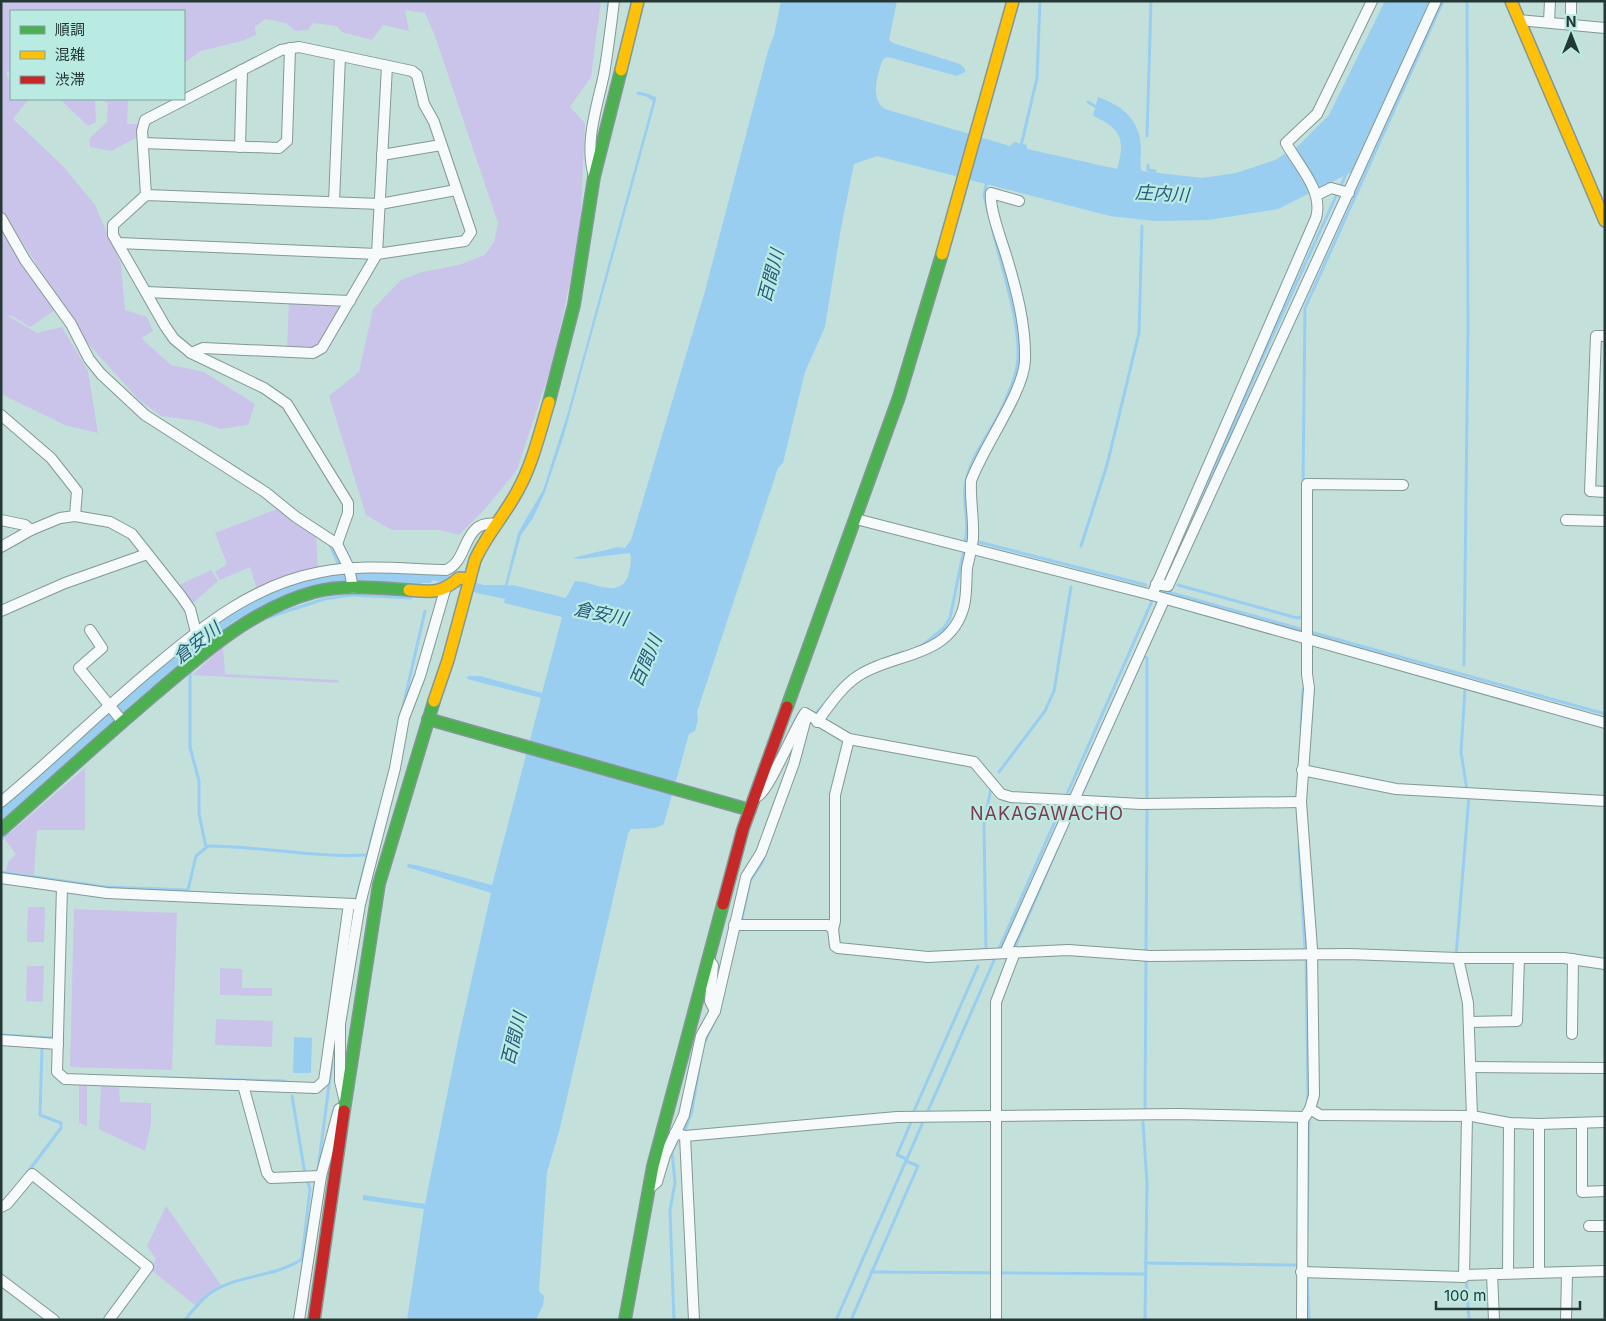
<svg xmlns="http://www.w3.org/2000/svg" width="1606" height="1321" font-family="Inter,'Noto Sans JP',sans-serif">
<rect width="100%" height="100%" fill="#c4e0db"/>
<!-- green -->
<g fill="#cac4eb">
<polygon points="1,1 601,1 591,77 570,107 585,123 580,235 553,361 517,470 484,510 459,535 440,530 392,530 366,515 329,396 359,372 373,309 401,280 422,272 459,265 485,255 494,242 498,223 435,36 425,13 405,10 409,31 383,25 372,40 342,32 337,26 313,23 308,30 295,31 286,23 265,19 255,27 256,35 242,41 201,51 184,63 184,11 11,11 11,71 6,72 11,85 11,99 29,99 13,119 62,165 95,205 121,264 125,310 147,317 153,331 141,338 171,365 204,372 255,404 248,425 220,429 198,421 161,416 138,399 85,340 1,209"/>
<polygon points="60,99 95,99 96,122 88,126"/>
<polygon points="98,99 128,99 127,124 139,124 136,138 111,151 90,147 89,139 107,122 108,103"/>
<polygon points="1,228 55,310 30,327 14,317 6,315 37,333 62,327 88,371 98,433 65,425 1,394 1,314 4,314 1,313"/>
<polygon points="289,302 339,305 341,309 319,345 313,349 287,348"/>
<polygon points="277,509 291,521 316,537 318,568 282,578 257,589 250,567 220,580 215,572 227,564 215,533"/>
<polygon points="211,570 218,581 193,603 179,585"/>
<polygon points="223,647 225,674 338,680 339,683 192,675"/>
<polygon points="85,768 85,830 37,830 34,875 6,871 8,862 16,854 4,838"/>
<polygon points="28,907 45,907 44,942 27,942"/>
<polygon points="74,909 177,913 172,1070 70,1067"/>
<polygon points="27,966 44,966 43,1002 26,1001"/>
<polygon points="220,968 242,969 242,988 272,988 272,996 220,995"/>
<polygon points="216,1019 273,1021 272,1047 215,1045"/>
<polygon points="79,1083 87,1083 87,1126 79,1123"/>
<polygon points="101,1085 119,1085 120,1102 151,1103 151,1124 145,1151 99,1129"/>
<polygon points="166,1206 221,1285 209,1292 195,1305 150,1269 156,1259 147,1246"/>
</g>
<!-- water -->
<g fill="#99cef1">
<path d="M781,1H897L889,40L893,43L960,64L965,69V72L957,76L888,57L883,59C878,73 869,99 885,109L1010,146L1014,142L1027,145V149L1117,169C1126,140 1121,128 1093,116L1098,97C1124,106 1142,122 1141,152C1141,158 1139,165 1142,171L1202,178L1236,173L1275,160L1298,146L1329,115L1385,1H1429L1356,170L1278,209L1208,220L1154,221L1110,216L877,156L854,164L841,228L825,327L805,372L783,463L778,468L697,712L698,719L695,731L689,734L665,820L663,825L654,828L631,829L628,834L559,1132L547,1172L539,1291L544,1296L543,1305L536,1320H407L424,1209L363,1200V1195L425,1204L459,1036L491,893L407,867L408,864L416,865L492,885L541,698L467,679L468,676H480L542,693L562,617L504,603L505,599L481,594L433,580L430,583H422V585H413L412,582L411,585L364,581L264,605L233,622L133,703L1,822V809L125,698L185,648L227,615L259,596L303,579L345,572L441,573L484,585H505L518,533L543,490L568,412L653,101L647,97V94L656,97V100L564,435L544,495L533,518L521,535L508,583V586L513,585L566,598L575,581C592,581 619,600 628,576C630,570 632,560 630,553L580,559L572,558L618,547L625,548L631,540L705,291L768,51L774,35Z"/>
<polygon points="294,1037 312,1038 311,1073 293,1073"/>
</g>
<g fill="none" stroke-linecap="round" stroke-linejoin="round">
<!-- stream -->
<g stroke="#99cef1" stroke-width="3">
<polyline points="608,13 608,1"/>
<polyline points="638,93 650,96"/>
<polyline points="1088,102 1098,108"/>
<polyline points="1147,136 1151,1"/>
<polyline points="1021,146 1037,78 1040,1"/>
<polyline points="1148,165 1148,170 1155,171 1155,176"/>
<polyline points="987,181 984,195 988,212"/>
<polyline points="1303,484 1305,308 1443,1"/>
<polyline points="1191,525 1261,361 1347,172"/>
<path d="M965,541C971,521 960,500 967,477C974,451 992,430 1003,406C1009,391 1017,375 1018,358C1020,321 1001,265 992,228"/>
<polyline points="975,541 1146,585"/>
<polyline points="330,545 340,568"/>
<polyline points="1081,546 1107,465 1139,333 1142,226"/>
<polyline points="1169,567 1188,531"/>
<polyline points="1178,585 1297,618 1302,617 1302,615"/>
<polyline points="1164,591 1605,714"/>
<polyline points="269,617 324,599 351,595 411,598"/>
<polyline points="923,645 944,628 950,618 963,554"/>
<polyline points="1143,656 1147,658 1147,801"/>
<polyline points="1464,665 1468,328 1467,1"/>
<polyline points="190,672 190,747 199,781 199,814 206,847"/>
<polyline points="854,673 871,664 903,652"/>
<polyline points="1465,689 1461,752 1467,790"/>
<polyline points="402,711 425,611"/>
<polyline points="816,713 829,699"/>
<polyline points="1301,727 1303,689"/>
<polyline points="999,772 1045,711 1054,691 1071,587"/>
<polyline points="1083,791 1099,756"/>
<polyline points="1,839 8,833"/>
<polyline points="1299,847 1305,949"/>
<path d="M1,872L105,887L188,890L196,856L208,846C261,846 313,858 367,855"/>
<polyline points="357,896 376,821"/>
<polyline points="741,923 750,881 762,863 766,852"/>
<polyline points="351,927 353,912"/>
<polyline points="1015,947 1060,842"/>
<polyline points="986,950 984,824 991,788"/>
<polyline points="1146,950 1147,808"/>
<polyline points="998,951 1152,601"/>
<polyline points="1456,957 1469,796"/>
<polyline points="1306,959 1308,1099"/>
<polyline points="1455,963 1461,994"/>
<polyline points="1,1035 53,1038"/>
<polyline points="705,1041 720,1009"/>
<polyline points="164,1078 285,1081"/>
<polyline points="292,1096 305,1174"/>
<polyline points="914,1111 978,966"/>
<polyline points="1145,1111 1146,960"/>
<polyline points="1143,1122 1147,1183 1145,1320"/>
<polyline points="685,1130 692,1111 700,1062"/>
<polyline points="907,1159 897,1155 912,1120"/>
<polyline points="318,1170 332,1062"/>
<polyline points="27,1173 61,1128 61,1123 40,1115 42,1047 39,1047"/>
<polyline points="1307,1230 1309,1120"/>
<polyline points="1145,1263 1296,1265"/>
<polyline points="871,1272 1145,1274"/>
<polyline points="1307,1273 1309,1320"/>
<polyline points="1466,1278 1469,1320"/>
<path d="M185,1320C192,1311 200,1301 209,1294C236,1274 274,1278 302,1259L310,1189L307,1180"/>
<polyline points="674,1320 670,1210 675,1183 672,1151 677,1143"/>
<polyline points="836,1320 996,956"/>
<polyline points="851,1320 918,1166 906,1161"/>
</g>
<defs>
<g id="street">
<polyline points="1519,20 1605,28"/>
<polyline points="1549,22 1550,1"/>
<polyline points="1571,24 1571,1"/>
<polyline points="143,143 279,148 287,141 290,48"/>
<polyline points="240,147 242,70"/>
<polyline points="382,155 441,145"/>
<path d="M594,176C584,143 597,107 604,74C608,50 611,26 614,1"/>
<polyline points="1317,195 1331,188 1349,193"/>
<polyline points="334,202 340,56"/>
<polyline points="1,218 25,260 71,324 89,359 101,374 145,415 265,492 296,517 337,544 349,568 353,588"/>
<polyline points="118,243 377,254 465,241 471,232 434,122 424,104 417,75 412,71 299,47 281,50 145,120 142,131 146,195"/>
<polyline points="146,292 350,301"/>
<polyline points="1605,336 1596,336 1590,491 1605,492"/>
<polyline points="191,353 203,348 313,353 322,348 377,254 387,66"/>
<polyline points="1,415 51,458 77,491 75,516"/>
<polyline points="856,519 1152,595 1605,723"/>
<polyline points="1,520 25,525 31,530"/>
<polyline points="1566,520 1605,521"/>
<polyline points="337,544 348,513 348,503 287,404 264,388 191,353 174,339 165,326 113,235 113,225 146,195 380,204 456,190"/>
<polyline points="1,547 31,530 60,518 75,516 110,522 132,534 181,596 190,609 196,632 210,648"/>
<polyline points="1156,584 1168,586 1436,1"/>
<path d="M1152,595L1316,218C1324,191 1298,165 1286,143L1317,114L1372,1"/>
<polyline points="1,611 65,583 147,554"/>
<polyline points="90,630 102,648 79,668 122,721"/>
<path d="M817,722C829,706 841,687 858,676C894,652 950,659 964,606C967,593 966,581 967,568C969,558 972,548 973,538C974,519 970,500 971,481C983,447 1024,392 1025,360C1026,325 1016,288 1006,255C1001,239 989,208 991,193L1019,201"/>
<polyline points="1302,770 1396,789 1605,801"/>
<path d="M758,796C769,790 794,729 805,713L849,739L974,762L1001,794L1011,797L1141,804L1301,802"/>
<path d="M1,802C54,758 102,710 155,666C205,624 255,584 321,572C361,564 405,569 446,570C470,561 461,519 497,524"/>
<polyline points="1,878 107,893 354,904"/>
<polyline points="62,887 57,1072 65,1079 316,1088 324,1081 349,904"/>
<polyline points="734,925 828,925 833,929 835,946 838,948 928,957 1068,950 1150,956 1349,954 1457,958 1564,958 1605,964"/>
<polyline points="833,929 835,921 835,795 849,739"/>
<polyline points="1005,953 1164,600"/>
<polyline points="1458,958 1468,1003 1472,1116"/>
<polyline points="709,960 713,965 710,1001 715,1011"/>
<polyline points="1469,1022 1517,1021 1519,958"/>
<polyline points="1572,1034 1573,959"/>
<polyline points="1,1040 58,1044"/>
<polyline points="1471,1067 1605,1068"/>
<polyline points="243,1085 267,1173 271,1178 321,1176"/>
<polyline points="344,1098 340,1081 340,1024 360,904 395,768 404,718 420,676 445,590"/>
<polyline points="1310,1109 1320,1115 1472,1116 1509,1123 1539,1124 1605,1122"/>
<polyline points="1582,1123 1582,1192 1605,1191"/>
<polyline points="675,1133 685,1136 897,1117 1178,1114 1304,1117"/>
<polyline points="685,1136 694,1320"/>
<polyline points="651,1187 657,1182 665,1155 684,1115 701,1036 715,1011 746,877 761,853 794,763 806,718"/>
<polyline points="1,1207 7,1204 32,1174 148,1267 109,1320"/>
<polyline points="1589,1226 1605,1226"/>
<polyline points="1301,1272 1464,1277 1467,1116"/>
<polyline points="1539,1272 1539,1124"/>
<polyline points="1508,1273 1509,1123"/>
<polyline points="1492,1274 1494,1320"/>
<polyline points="1464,1275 1605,1271"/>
<polyline points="1,1280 54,1320"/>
<polyline points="299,1320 321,1176 339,1109"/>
<polyline points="996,1320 996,1002 1015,952"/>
<polyline points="1302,1320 1303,1120 1310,1109 1314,1095 1312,949 1301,802 1309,688 1307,674 1307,484 1403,485"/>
<polyline points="1566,1320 1567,1272"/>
</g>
<g id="fast">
<polyline points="549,402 574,305 594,177 621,70"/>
<polyline points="787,707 899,397 942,254"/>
<polyline points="428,719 750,810"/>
<path d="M1,830C52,785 103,738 155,694C203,653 252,609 314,592C345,584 378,588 409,590"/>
<polyline points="344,1111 379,884 434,701"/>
<polyline points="625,1320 653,1166 723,904"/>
</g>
<g id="slow">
<polyline points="1511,1 1605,221"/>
<polyline points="621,70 638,1"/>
<polyline points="942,254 1013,1"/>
<path d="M409,590C433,592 440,594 459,578L470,579"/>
<path d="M434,701L448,660L475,560C486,535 505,515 518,490C533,463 540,431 549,402"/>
</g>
<g id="jam">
<polyline points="723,904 743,829 787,707"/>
<polyline points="314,1320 344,1111"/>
</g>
</defs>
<!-- street casing -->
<use href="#street" stroke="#839895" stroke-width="12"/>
<!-- fast casing -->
<use href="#fast" stroke="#839895" stroke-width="14"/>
<!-- slow casing -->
<use href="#slow" stroke="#839895" stroke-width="14"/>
<!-- jam casing -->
<use href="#jam" stroke="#839895" stroke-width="14"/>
<!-- street -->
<use href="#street" stroke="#f6fafa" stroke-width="10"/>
<!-- fast -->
<use href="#fast" stroke="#4caf50" stroke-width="11"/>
<!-- slow -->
<use href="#slow" stroke="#ffc107" stroke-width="11"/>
<!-- jam -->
<use href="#jam" stroke="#c62828" stroke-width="11"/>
</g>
<g text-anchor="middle" stroke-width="4.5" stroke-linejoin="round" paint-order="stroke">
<!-- water labels -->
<g font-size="18" font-style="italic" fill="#2a597c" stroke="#b9ebe3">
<text transform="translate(1162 194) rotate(3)" y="6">庄内川</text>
<text transform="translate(771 276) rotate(-75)" y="6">百間川</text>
<text transform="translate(601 614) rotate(12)" y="6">倉安川</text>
<text transform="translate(197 643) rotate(-38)" y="6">倉安川</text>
<text transform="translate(646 661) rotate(-67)" y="6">百間川</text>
<text transform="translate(514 1039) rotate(-76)" y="6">百間川</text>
</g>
<!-- neighbourhood labels -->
<g font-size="18" letter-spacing="1" fill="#813a4f" stroke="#b9ebe3">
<text x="1047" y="820">NAKAGAWACHO</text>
</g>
</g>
<!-- border -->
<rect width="1606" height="1321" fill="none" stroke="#233734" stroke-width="5"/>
<!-- legend -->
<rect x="10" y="10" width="175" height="90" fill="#b9ebe3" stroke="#7da39d"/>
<rect x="20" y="26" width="25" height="8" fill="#4caf50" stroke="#7da39d"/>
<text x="55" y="35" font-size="15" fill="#233734">順調</text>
<rect x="20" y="51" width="25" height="8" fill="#ffc107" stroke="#7da39d"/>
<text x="55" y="60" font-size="15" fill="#233734">混雑</text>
<rect x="20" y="76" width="25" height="8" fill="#c62828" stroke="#7da39d"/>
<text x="55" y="85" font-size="15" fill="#233734">渋滞</text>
<!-- north arrow -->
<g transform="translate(1571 35)" stroke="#b9ebe3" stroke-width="4" paint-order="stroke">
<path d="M0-4L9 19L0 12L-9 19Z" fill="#233734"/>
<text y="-8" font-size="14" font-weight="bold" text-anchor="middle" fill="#233734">N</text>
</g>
<!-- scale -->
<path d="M1436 1301v8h144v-8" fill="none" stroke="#233734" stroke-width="2.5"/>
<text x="1444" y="1301" font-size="15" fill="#233734" stroke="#b9ebe3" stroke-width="4" paint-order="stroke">100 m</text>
</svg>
